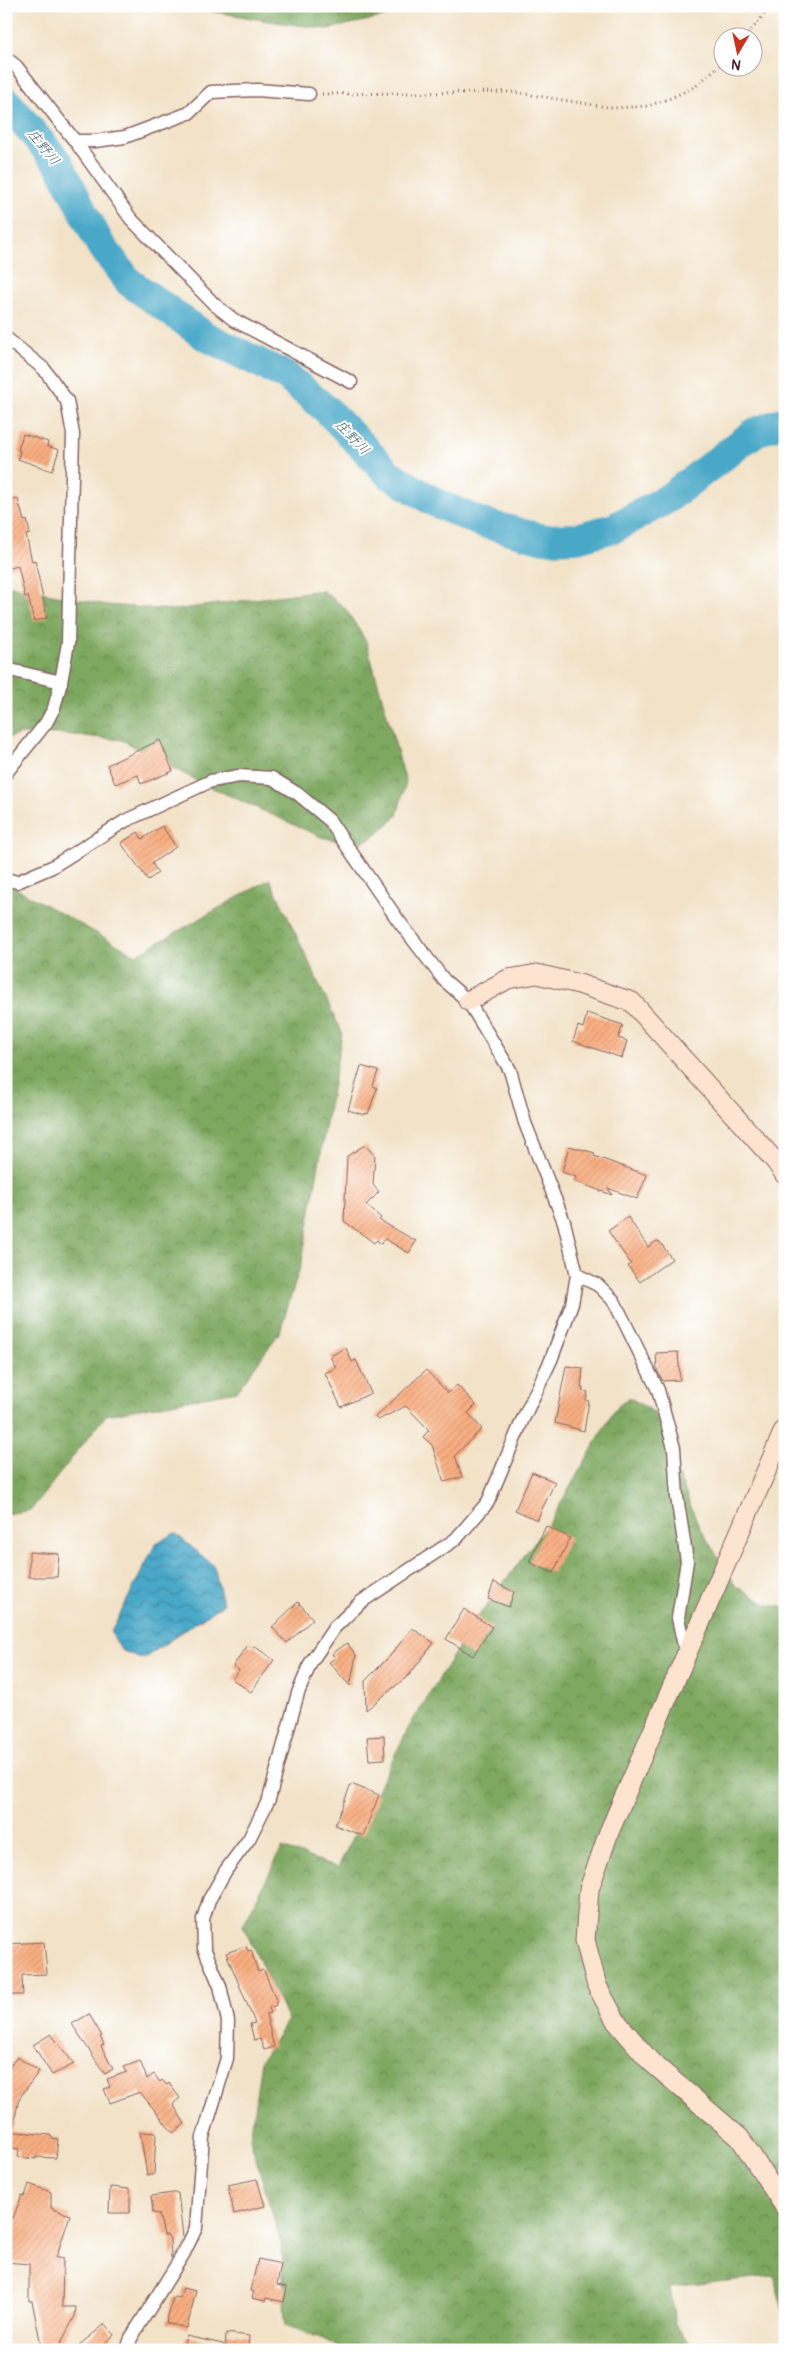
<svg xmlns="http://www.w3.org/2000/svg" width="791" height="2356" font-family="Pangolin,'Klee One',sans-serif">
<defs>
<pattern id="forest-crowns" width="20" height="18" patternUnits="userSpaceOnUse" patternTransform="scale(1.25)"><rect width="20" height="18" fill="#7ea860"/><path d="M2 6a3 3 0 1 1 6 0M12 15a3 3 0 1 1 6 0" fill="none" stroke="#69884f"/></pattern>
<pattern id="water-waves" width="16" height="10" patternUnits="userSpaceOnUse" patternTransform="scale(1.25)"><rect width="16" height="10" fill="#49a8c8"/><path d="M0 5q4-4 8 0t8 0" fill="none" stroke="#3f88a3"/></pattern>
<pattern id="building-hatch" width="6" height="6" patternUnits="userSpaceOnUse" patternTransform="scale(1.25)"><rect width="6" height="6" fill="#f9af82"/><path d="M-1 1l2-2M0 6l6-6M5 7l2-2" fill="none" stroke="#d79670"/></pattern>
</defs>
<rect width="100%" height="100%" fill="#fff"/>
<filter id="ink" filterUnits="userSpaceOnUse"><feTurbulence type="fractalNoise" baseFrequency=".02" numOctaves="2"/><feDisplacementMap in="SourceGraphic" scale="10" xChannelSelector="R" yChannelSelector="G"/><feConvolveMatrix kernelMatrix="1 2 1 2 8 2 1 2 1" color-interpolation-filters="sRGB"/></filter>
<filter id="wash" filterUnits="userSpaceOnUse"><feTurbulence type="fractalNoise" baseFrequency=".0096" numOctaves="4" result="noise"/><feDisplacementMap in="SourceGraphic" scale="20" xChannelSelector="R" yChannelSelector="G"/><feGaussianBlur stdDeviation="1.12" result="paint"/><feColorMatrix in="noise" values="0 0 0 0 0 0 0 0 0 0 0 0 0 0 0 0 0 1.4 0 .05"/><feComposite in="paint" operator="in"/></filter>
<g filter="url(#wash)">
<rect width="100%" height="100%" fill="#f2e2c7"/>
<!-- forest -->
<g fill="url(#forest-crowns)" stroke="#646446">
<polygon points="179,6 401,6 383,17 328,29 269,21"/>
<polygon points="6,585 107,605 173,610 322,590 345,608 366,641 406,782 397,816 375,836 356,845 321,837 197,781 122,740 64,734 20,734 6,739"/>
<polygon points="270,879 342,1033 302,1261 280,1332 237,1391 106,1415 31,1510 6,1514 6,883 136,955"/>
<polygon points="629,1397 655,1413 679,1477 699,1526 735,1585 768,1605 785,1607 785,2316 773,2276 670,2287 675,2324 695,2350 345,2350 323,2339 285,2325 282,2246 250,2139 261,2060 288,2020 243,1926 282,1848 338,1867 409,1727 474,1622 551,1520 615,1409"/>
</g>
<!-- water -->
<polygon fill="url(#water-waves)" stroke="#4a647a" points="175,1533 214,1566 223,1604 143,1659 121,1650 111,1632 156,1543"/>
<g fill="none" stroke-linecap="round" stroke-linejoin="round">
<!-- river -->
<polyline stroke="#49a8c8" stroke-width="30" points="6,101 59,164 100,244 129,282 205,336 286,376 327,410 389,474 434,502 482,523 544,539 576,538 614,528 667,499 754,433 785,421"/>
</g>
<g id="blocks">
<!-- building -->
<g fill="url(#building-hatch)">
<polygon points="23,434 48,442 47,446 59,450 52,471 18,459 20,451 18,450"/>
<polygon points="18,499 24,521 27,520 30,534 26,535 32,561 35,560 47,618 34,621 28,596 25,597 18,566 6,569 6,502"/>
<polygon points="160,740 173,771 141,784 138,775 115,784 107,765"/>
<polygon points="162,826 176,847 152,863 158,873 148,880 121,843 138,832 142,839"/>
<polygon points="587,1013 623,1025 618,1038 627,1041 622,1058 573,1041 578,1026 583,1028"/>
<polygon points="361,1066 378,1071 373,1086 377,1088 368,1114 365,1113 365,1115 348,1110"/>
<polygon points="365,1145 375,1156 373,1185 379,1192 366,1205 381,1218 379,1220 416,1241 409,1253 385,1239 381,1244 377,1240 374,1243 344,1221 347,1156"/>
<polygon points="569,1146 595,1153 594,1156 647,1175 637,1199 608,1188 612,1195 574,1181 576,1177 562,1172"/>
<polygon points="628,1217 648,1247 657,1241 660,1242 672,1259 640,1282 628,1266 631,1264 608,1231"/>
<polygon points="346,1348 352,1362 356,1360 371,1393 341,1407 325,1373 336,1368 330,1356"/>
<polygon points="678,1352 680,1380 663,1381 657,1370 656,1353"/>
<polygon points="566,1366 583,1368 581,1388 583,1388 582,1391 588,1392 586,1400 589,1401 584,1431 555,1423"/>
<polygon points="426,1370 448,1393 457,1385 476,1405 468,1413 482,1429 455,1455 462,1477 444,1482 432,1445 423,1437 429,1430 406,1406 378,1420 375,1417"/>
<polygon points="532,1472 555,1482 537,1520 515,1510"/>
<polygon points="546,1526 570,1538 553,1573 529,1562"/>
<polygon points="29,1552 59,1554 57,1577 29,1577"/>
<polygon points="494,1582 514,1592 509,1607 488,1599"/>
<polygon points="298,1602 313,1619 287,1643 272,1627"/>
<polygon points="464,1609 492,1627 473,1656 446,1639"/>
<polygon points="412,1628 434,1643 409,1675 366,1710 365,1681 390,1656"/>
<polygon points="347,1643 356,1655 350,1686 329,1662 335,1658 332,1654"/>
<polygon points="248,1645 253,1648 254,1646 274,1660 251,1692 232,1679 239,1670 233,1666"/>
<polygon points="384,1736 385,1759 369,1760 367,1737"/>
<polygon points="351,1784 379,1795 363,1836 335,1825"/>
<polygon points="44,1942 47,1974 22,1975 23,1995 6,1995 6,1944"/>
<polygon points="246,1946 248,1951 251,1950 258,1972 263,1970 265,1973 277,2002 275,2003 276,2005 269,2008 271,2013 266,2014 274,2047 264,2050 260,2039 254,2040 250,2024 255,2023 226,1953"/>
<polygon points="89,2014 102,2036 100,2037 104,2044 101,2046 113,2069 105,2074 72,2024"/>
<polygon points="51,2034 74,2064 52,2075 33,2045"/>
<polygon points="17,2057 39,2071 19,2099 12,2131 6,2130 6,2071"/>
<polygon points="140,2061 147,2079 154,2074 160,2082 162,2080 167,2085 169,2083 180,2098 173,2104 185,2124 173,2133 140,2092 110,2103 104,2089 110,2087 107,2079 127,2072 124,2067"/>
<polygon points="6,2131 50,2135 52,2138 58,2139 56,2158 36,2157 36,2159 18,2157 19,2149 6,2147"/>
<polygon points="140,2132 156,2133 154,2175 147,2175"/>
<polygon points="257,2179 265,2206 234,2214 228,2185"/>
<polygon points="29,2184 51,2192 51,2208 70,2215 56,2258 63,2258 62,2307 76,2307 75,2316 57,2350 42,2350 32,2301 29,2301 29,2264 6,2262 6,2218 13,2218 22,2195 25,2196"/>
<polygon points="110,2187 130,2189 130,2213 109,2213"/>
<polygon points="173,2193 178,2193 183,2237 171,2258 170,2239 167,2235 164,2235 159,2214 153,2213 151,2196"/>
<polygon points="258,2259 281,2264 277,2285 287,2287 284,2302 266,2298 265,2301 252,2298 254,2292 250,2291"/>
<polygon points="183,2288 196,2291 187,2328 166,2323 172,2301 174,2297 180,2298"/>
<polygon points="105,2324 114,2335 98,2350 73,2350"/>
<polygon points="226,2333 249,2336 248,2350 225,2350"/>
<polygon points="186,2336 223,2344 223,2350 183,2350"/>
</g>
</g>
</g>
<g filter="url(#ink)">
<use href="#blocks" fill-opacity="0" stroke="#856362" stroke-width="1"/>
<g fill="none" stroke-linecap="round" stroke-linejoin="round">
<defs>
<g id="street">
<polyline points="6,58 16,66 75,141 131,219 214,304 234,320 351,382"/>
<polyline points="75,141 95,141 125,137 189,113 211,92 257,90 309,94"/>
<polyline points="6,338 44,369 67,401 73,434 68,643 61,682 54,708 46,723 6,773"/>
<polyline points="6,669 61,682"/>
<polyline points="6,879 17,882 52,867 125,821 211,781 239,776 272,778 298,794 329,820 398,920 444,980 468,1001 510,1070 525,1123 564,1222 577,1275 572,1304 551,1360 522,1421 488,1502 456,1539 361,1602 334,1628 311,1662 298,1693 269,1799 249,1839 226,1870 209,1900 203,1919 204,1948 220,1986 228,2021 227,2058 203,2137 196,2228 184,2253 131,2338 127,2350"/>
<polyline points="577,1275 598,1285 614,1301 658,1390 674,1448 677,1497 687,1561 678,1618 686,1655"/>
</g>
<g id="secondary">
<polyline points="468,1001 508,979 537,974 579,984 632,1002 776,1162 785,1175"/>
<polyline points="785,1428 609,1832 589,1889 585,1940 597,1986 616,2021 650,2061 740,2138 785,2207"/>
</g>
</defs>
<!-- street casing -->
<use href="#street" stroke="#856362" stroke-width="15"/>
<!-- secondary casing -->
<use href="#secondary" stroke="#856362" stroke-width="21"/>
<!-- path -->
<g stroke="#856362" stroke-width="3" stroke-dasharray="1 4" stroke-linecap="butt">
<polyline points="745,38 771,6"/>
<polyline points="322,94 513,92 613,108 648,106 671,98 696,86 724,61"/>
</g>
<!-- street -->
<use href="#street" stroke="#fff" stroke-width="12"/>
<!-- secondary -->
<use href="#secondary" stroke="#fde4d1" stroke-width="19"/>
</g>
</g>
<g text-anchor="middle" stroke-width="4" stroke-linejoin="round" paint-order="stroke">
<!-- water labels -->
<g font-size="14" font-style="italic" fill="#4a5d72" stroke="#fff">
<text transform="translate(44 147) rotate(51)" y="5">庄野川</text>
<text transform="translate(353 437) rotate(46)" y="5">庄野川</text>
</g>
</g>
<!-- margin -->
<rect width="791" height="2356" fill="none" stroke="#fff" stroke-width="25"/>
<!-- north arrow -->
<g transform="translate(738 52) rotate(189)"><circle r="24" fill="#ffffff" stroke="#b7a5aa"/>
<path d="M0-4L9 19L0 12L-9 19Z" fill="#c8321e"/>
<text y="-8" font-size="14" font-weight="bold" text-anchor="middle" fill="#4a1f2b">N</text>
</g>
</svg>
